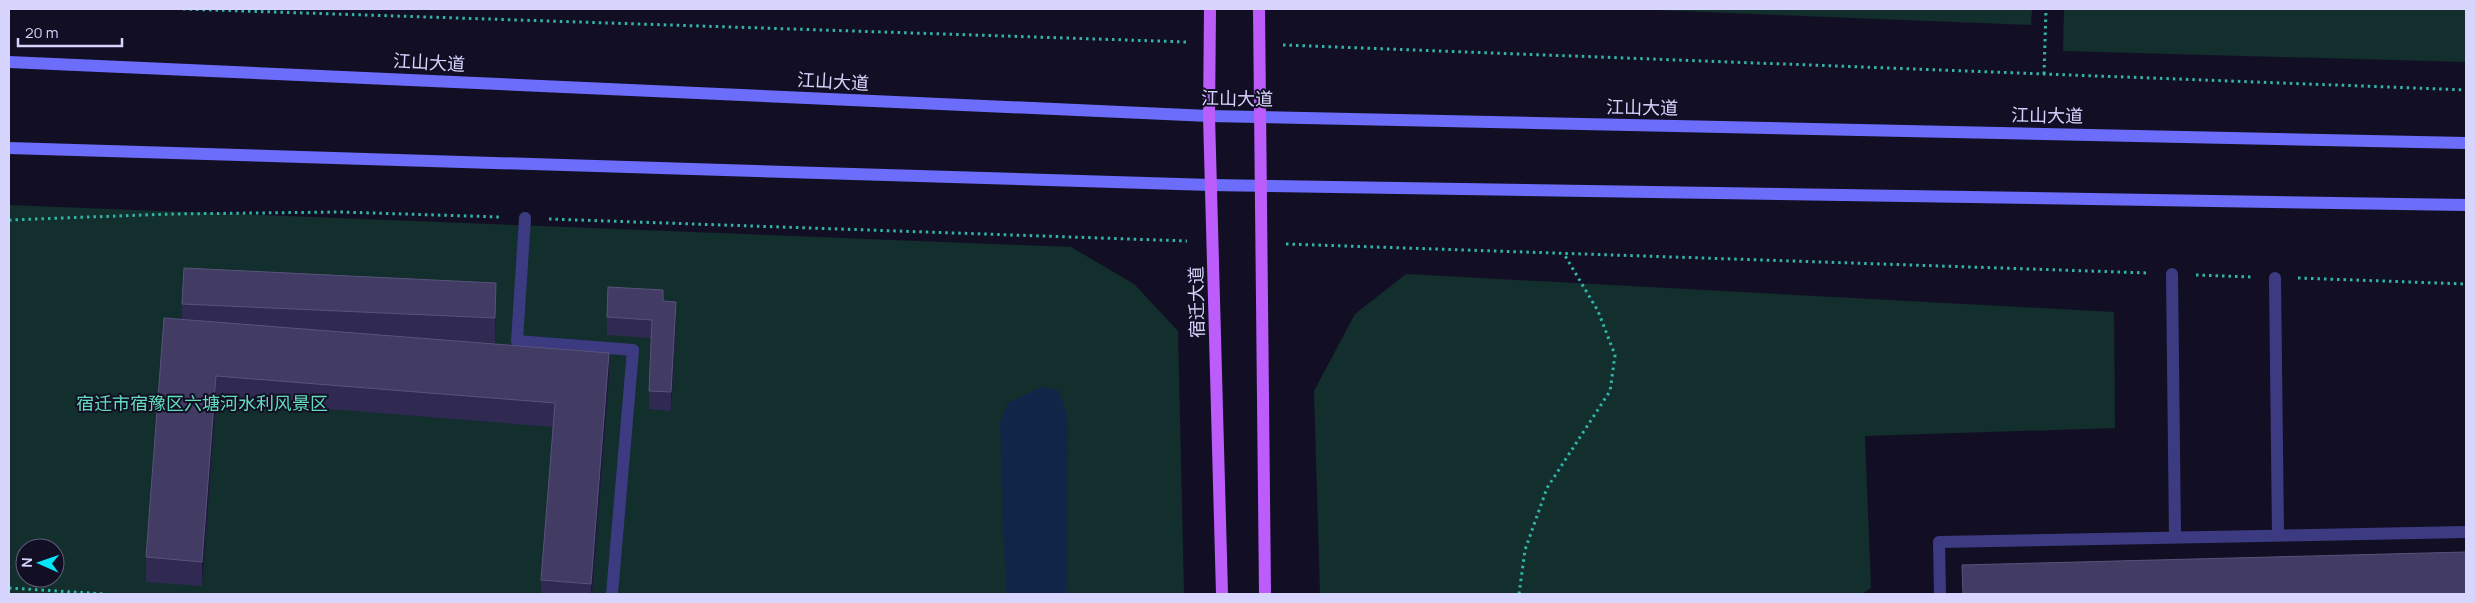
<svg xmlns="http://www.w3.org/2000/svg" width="2475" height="603" font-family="Manrope,'Noto Sans SC',sans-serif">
<rect width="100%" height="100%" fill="#120f24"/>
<!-- green -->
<g fill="#122e2d" fill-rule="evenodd">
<polygon points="1630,9 2032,9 2031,25"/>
<polygon points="2064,9 2466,9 2466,62 2063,51"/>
<path d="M9,205L1071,247L1134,284L1178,331L1184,594H9ZM25,548H55V578H25Z"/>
<polygon points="1406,274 2114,312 2115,428 1865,436 1871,588 1862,594 1320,594 1314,391 1355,314"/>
</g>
<!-- water -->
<polygon fill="#0f2648" points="1042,387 1059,391 1068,418 1067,594 1006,594 1000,422 1008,403"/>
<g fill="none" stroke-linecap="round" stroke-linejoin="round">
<!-- path -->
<g stroke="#32b4a9" stroke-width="3" stroke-dasharray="2.5 4" stroke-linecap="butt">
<polyline points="183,9 1187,42"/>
<polyline points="1283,45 2466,90"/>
<polyline points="2044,74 2046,9"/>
<polyline points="549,219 1187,241"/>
<polyline points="9,220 171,214 340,212 500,217"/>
<polyline points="1286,244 2149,273"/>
<polyline points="2196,275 2252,277"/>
<polyline points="2298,278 2466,284"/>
<polyline points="9,588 105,594"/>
<polyline points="1519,594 1525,550 1547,488 1610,391 1615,355 1598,311 1564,254"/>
</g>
<!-- service -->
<g stroke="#3c3b82" stroke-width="12">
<polyline points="525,218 517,341 633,350 612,594"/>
<polyline points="2172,274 2175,537"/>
<polyline points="2275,278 2278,535"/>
<polyline points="1940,594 1939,542 2466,532"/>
</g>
<!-- secondary -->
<g stroke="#6d6dfb" stroke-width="12">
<polyline points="9,62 1209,116 2466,143"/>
<polyline points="9,148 1211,185 2466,205"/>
</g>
<!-- primary -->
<g stroke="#bc5dfb" stroke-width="12">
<polyline points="1210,9 1209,116 1222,594"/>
<polyline points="1259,9 1265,594"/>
</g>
</g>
<!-- wall -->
<g fill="#302952">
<polygon points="663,301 676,320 671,411 649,409 649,391 651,338 607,335 607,317"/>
<polygon points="182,304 496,307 495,343 467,342 609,377 592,594 541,594 541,580 553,427 216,400 202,586 146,582 146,557 182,319"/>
</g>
<!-- shaded-wall -->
<g fill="#1c1738">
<polygon points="496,283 496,307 495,343 495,318"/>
<polygon points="676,302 676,320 671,411 671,392"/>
<polygon points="609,353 609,377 592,594 591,594 591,584"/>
<polygon points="216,376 216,400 202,586 202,562"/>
</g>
<!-- building -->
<g fill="#423b64" stroke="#59537c">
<polygon points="184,268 496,283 495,318 182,304"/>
<polygon points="608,287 663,290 663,301 676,302 671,392 649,391 652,320 607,317"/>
<polygon points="164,318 609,353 591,584 541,580 555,403 216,376 202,562 146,557"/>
<polygon points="2466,552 2466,594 1963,594 1962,565"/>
</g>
<g text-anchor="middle" stroke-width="4" stroke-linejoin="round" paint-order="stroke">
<!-- street labels -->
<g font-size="18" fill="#d7d4fe" stroke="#120f24">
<text transform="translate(429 63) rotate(3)" y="6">江山大道</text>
<text transform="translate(833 82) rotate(3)" y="6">江山大道</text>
<text transform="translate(1237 99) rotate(1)" y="6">江山大道</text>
<text transform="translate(1642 108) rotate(1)" y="6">江山大道</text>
<text transform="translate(2047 116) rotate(1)" y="6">江山大道</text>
<text transform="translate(1197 302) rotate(-91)" y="6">宿迁大道</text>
</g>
<!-- park labels -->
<g font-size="18" fill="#61ddbb" stroke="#120f24">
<text x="202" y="410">宿迁市宿豫区六塘河水利风景区</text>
</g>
</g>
<!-- border -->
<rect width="2475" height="603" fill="none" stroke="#d7d4fe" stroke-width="20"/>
<!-- north arrow -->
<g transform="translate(40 563) rotate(272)"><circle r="24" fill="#120f24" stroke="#615e7b"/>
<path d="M0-4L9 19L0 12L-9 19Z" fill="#06e5f8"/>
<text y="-8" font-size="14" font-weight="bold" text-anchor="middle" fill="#d7d4fe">N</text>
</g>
<!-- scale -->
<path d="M18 38v8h104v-8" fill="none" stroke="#d7d4fe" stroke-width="2.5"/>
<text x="25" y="38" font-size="15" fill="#d7d4fe" stroke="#120f24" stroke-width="4" paint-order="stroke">20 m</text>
</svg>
